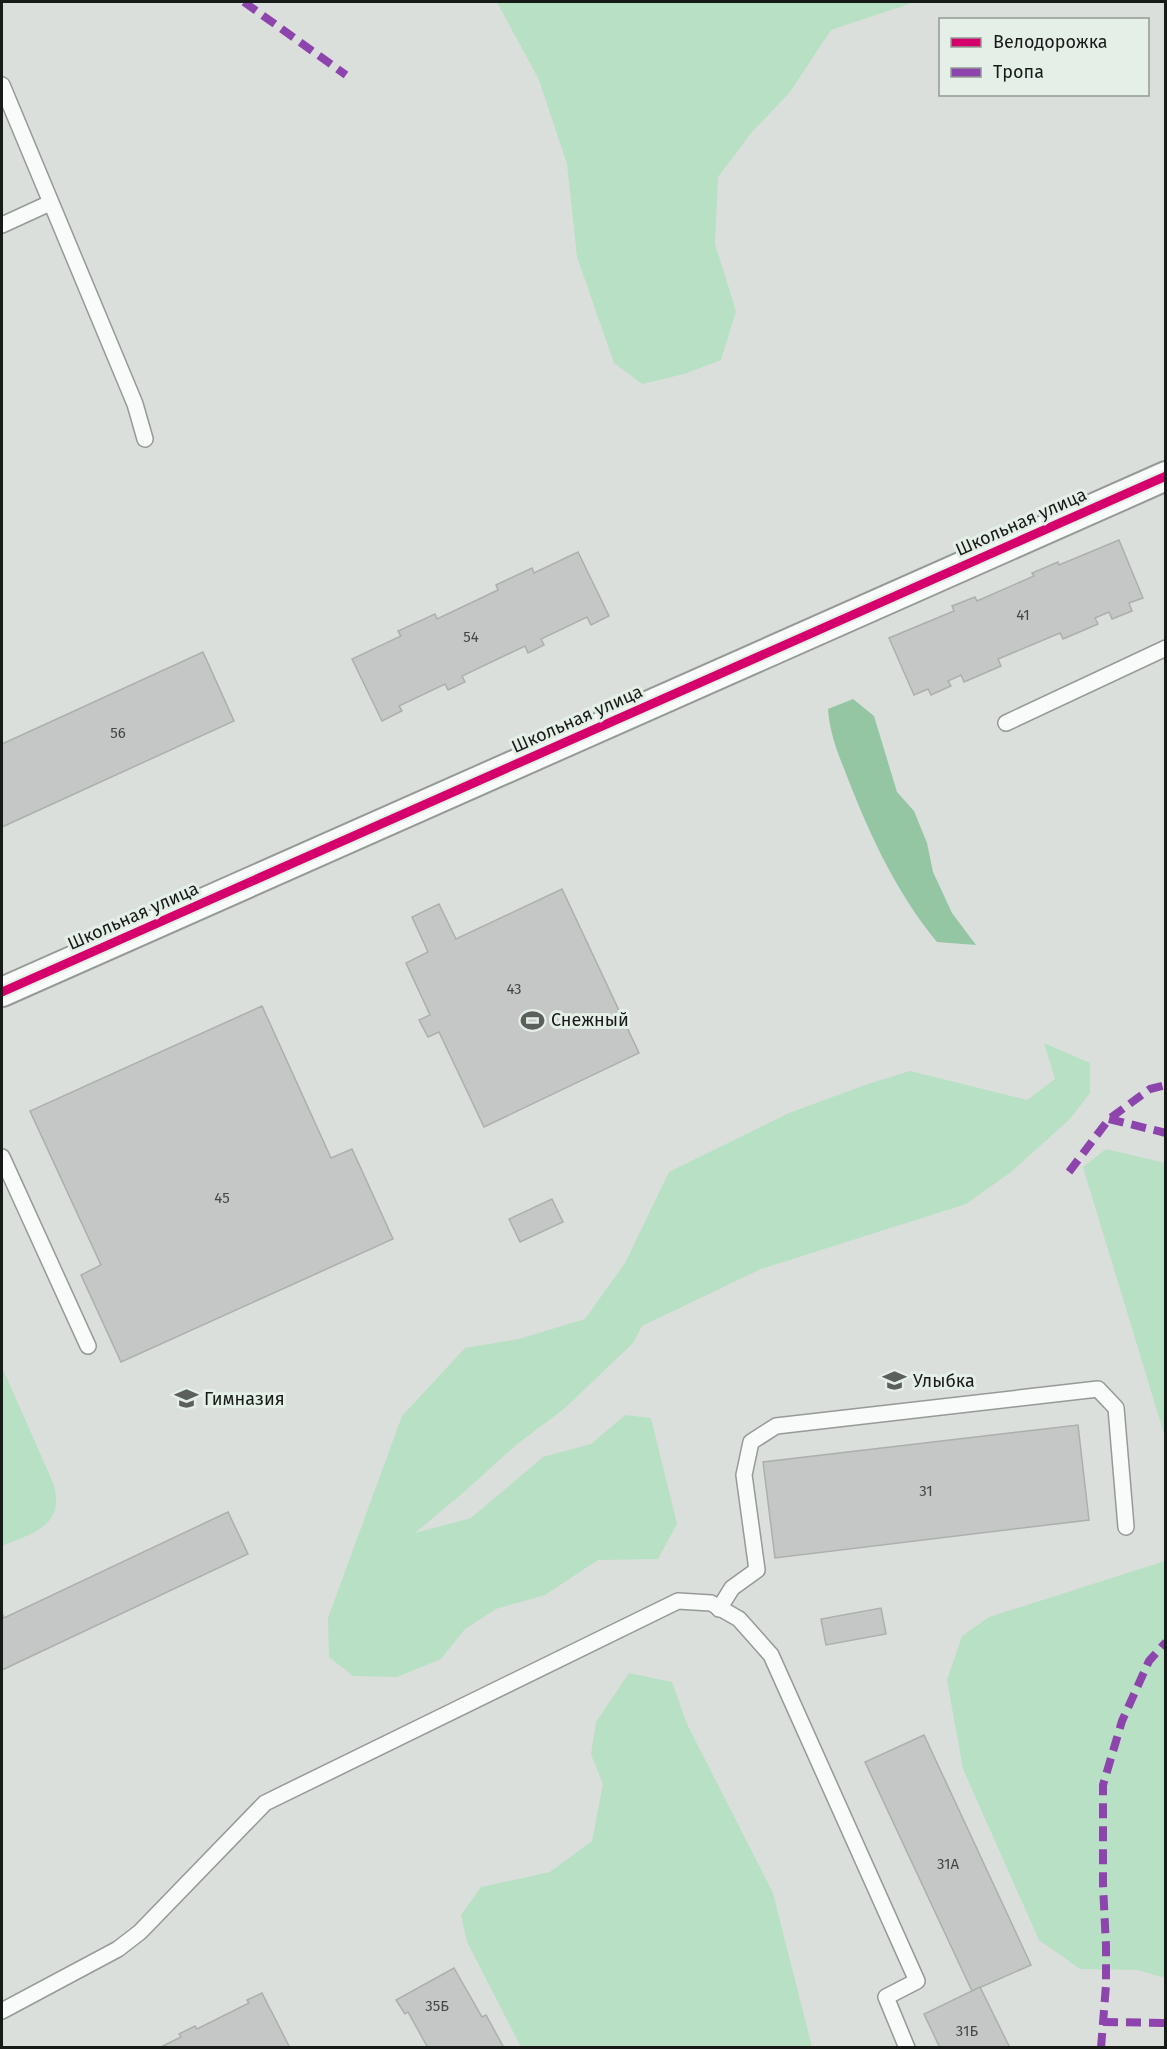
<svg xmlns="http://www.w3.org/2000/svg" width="1167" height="2049" font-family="'Fira Sans',sans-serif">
<rect width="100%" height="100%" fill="#dadfdb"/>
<!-- green -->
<g fill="#b8e0c4">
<polygon points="497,2 915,2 831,30 790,92 752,132 718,177 715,244 736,311 721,360 684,374 642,384 614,363 577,257 567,164 539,80"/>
<polygon points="1044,1043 1090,1063 1090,1093 1070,1119 1011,1172 966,1204 761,1269 642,1326 633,1343 565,1408 516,1445 464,1492 415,1533 471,1518 543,1457 591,1444 625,1415 651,1418 677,1524 658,1559 598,1560 545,1595 496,1609 465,1629 441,1659 397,1677 353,1676 329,1657 328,1618 402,1416 465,1348 519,1339 585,1319 625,1263 669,1172 789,1113 865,1085 910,1071 1027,1100 1055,1079"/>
<polygon points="1106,1149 1165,1163 1165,1437 1083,1167"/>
<path d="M2,1367L54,1485C65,1526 33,1533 2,1546Z"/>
<polygon points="1165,1561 1166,1561 1165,1978 1138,1970 1080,1969 1039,1940 963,1769 947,1680 962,1636 989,1617"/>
<polygon points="629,1673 672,1682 687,1724 773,1893 812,2047 521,2047 467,1942 461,1915 481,1887 550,1872 592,1841 603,1784 591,1754 596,1722"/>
</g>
<!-- water -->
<path fill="#95c6a4" d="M853,699L874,716L897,792L914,811L927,843L933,872L952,913L976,945L937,942C899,896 872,840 850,784C840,758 830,737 828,709Z"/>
<!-- building -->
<g fill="#c4c7c5" stroke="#acb0ad" stroke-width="1.5">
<polygon points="1119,540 1143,598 1129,603 1132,611 1112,619 1109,612 1095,618 1098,624 1063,639 1060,633 998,659 1001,666 964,682 961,675 948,681 951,686 931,695 928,689 914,695 889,638 954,611 952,606 975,597 977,601 1034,576 1032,573 1058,562 1059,565"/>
<polygon points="578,552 609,616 591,625 587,617 541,639 544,645 528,653 525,646 462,676 465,682 448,690 445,684 399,706 402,711 382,721 352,659 401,636 398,631 435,614 437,619 498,590 496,585 532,568 534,573"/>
<polygon points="203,652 234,721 2,827 2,744"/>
<polygon points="562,889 639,1053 484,1127 439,1032 428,1037 419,1020 430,1015 406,963 428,952 412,917 439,904 456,939"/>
<polygon points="262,1006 331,1158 352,1149 393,1239 121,1362 81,1275 101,1265 30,1111"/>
<polygon points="552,1199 563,1222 520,1242 509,1219"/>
<polygon points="1078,1425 1089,1520 775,1558 763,1462"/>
<polygon points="228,1512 248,1554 2,1670 2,1613 4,1618"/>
<polygon points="881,1608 886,1634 826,1645 821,1619"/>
<polygon points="924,1735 1031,1965 972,1991 865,1762"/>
<polygon points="454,1968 482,2017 486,2015 504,2048 428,2048 408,2012 405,2014 396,2000"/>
<polygon points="980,1987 1010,2048 940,2048 924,2014"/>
<polygon points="262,1993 290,2048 159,2048 181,2037 179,2034 195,2026 197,2029 249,2003 247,2000"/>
</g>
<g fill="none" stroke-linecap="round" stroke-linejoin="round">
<defs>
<g id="lane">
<polyline points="2,85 135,404 145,439"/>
<polyline points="2,225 50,203"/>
<polyline points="1006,723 1166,648"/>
<polyline points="2,1157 88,1346"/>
<polyline points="719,1609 732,1588 757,1570 744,1475 751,1442 776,1426 1098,1389 1116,1408 1126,1527"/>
<polyline points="2,2011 118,1949 140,1932 265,1803 678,1601 711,1603 739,1619 771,1655 917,1981 886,1997 907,2048"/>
</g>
<polyline id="street" points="2,992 1166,476"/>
</defs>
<!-- lane casing -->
<use href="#lane" stroke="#969a97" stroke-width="18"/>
<!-- street casing -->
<use href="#street" stroke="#969a97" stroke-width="32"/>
<!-- lane -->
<use href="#lane" stroke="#f9fafa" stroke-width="15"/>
<!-- street -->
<use href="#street" stroke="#f9fafa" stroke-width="28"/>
<!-- quiet -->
<g stroke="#8e44ad" stroke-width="8" stroke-dasharray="15 8" stroke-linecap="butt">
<polyline points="244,2 346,75"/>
<polyline points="1109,1119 1166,1133"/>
<polyline points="1069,1172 1109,1119 1150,1089 1166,1085"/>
<polyline points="1103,2022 1166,2023"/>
<polyline points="1101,2048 1106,1985 1106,1946 1103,1885 1103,1785 1122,1721 1149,1661 1166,1642"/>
</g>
<defs>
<polyline id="cycleway" points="2,992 1166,476"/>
</defs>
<!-- cycleway casing -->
<use href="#cycleway" stroke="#e4efe7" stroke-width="13"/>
<!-- cycleway -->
<use href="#cycleway" stroke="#d6006c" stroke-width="9"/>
</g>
<!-- icons -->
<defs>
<symbol id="stadium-bare" viewBox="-9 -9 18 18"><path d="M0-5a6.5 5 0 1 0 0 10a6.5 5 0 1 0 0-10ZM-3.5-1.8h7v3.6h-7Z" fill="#5b605c" stroke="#e4efe7" stroke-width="2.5" paint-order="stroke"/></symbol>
<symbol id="school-bare" viewBox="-9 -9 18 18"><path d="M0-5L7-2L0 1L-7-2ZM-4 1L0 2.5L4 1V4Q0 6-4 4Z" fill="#5b605c" stroke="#e4efe7" stroke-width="2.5" paint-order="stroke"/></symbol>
</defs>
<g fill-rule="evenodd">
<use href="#stadium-bare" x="516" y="1004" width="33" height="33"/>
<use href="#school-bare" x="878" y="1364" width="33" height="33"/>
<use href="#school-bare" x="170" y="1382" width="33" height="33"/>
</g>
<g text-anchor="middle" stroke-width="6" stroke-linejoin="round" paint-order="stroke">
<!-- number labels -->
<g font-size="15" fill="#444845">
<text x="1023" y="620">41</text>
<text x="471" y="642">54</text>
<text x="118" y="738">56</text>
<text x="514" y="994">43</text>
<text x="222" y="1203">45</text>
<text x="926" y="1496">31</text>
<text x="948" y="1869">31А</text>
<text x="437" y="2011">35Б</text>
<text x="967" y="2036">31Б</text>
</g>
<!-- street labels -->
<g font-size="18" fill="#171b18" stroke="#e4efe7">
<text transform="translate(1021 522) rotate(-24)" y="6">Школьная улица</text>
<text transform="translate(577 719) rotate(-24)" y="6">Школьная улица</text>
<text transform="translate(133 916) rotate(-24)" y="6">Школьная улица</text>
</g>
<!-- poi labels -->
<g font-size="18" fill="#171b18" stroke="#e4efe7" text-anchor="start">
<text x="551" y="1026">Снежный</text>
<text x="913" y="1387">Улыбка</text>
<text x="204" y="1405">Гимназия</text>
</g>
</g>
<!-- border -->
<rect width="1167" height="2049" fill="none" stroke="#171b18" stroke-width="6"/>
<!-- legend -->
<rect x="939" y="18" width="210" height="78" fill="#e4efe7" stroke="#929a94" stroke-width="1.5"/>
<rect x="951" y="38" width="30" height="9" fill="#d6006c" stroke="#929a94" stroke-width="1.5"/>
<text x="993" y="48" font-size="18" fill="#171b18">Велодорожка</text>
<rect x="951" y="68" width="30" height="9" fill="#8e44ad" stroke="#929a94" stroke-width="1.5"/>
<text x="993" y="78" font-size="18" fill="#171b18">Тропа</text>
</svg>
